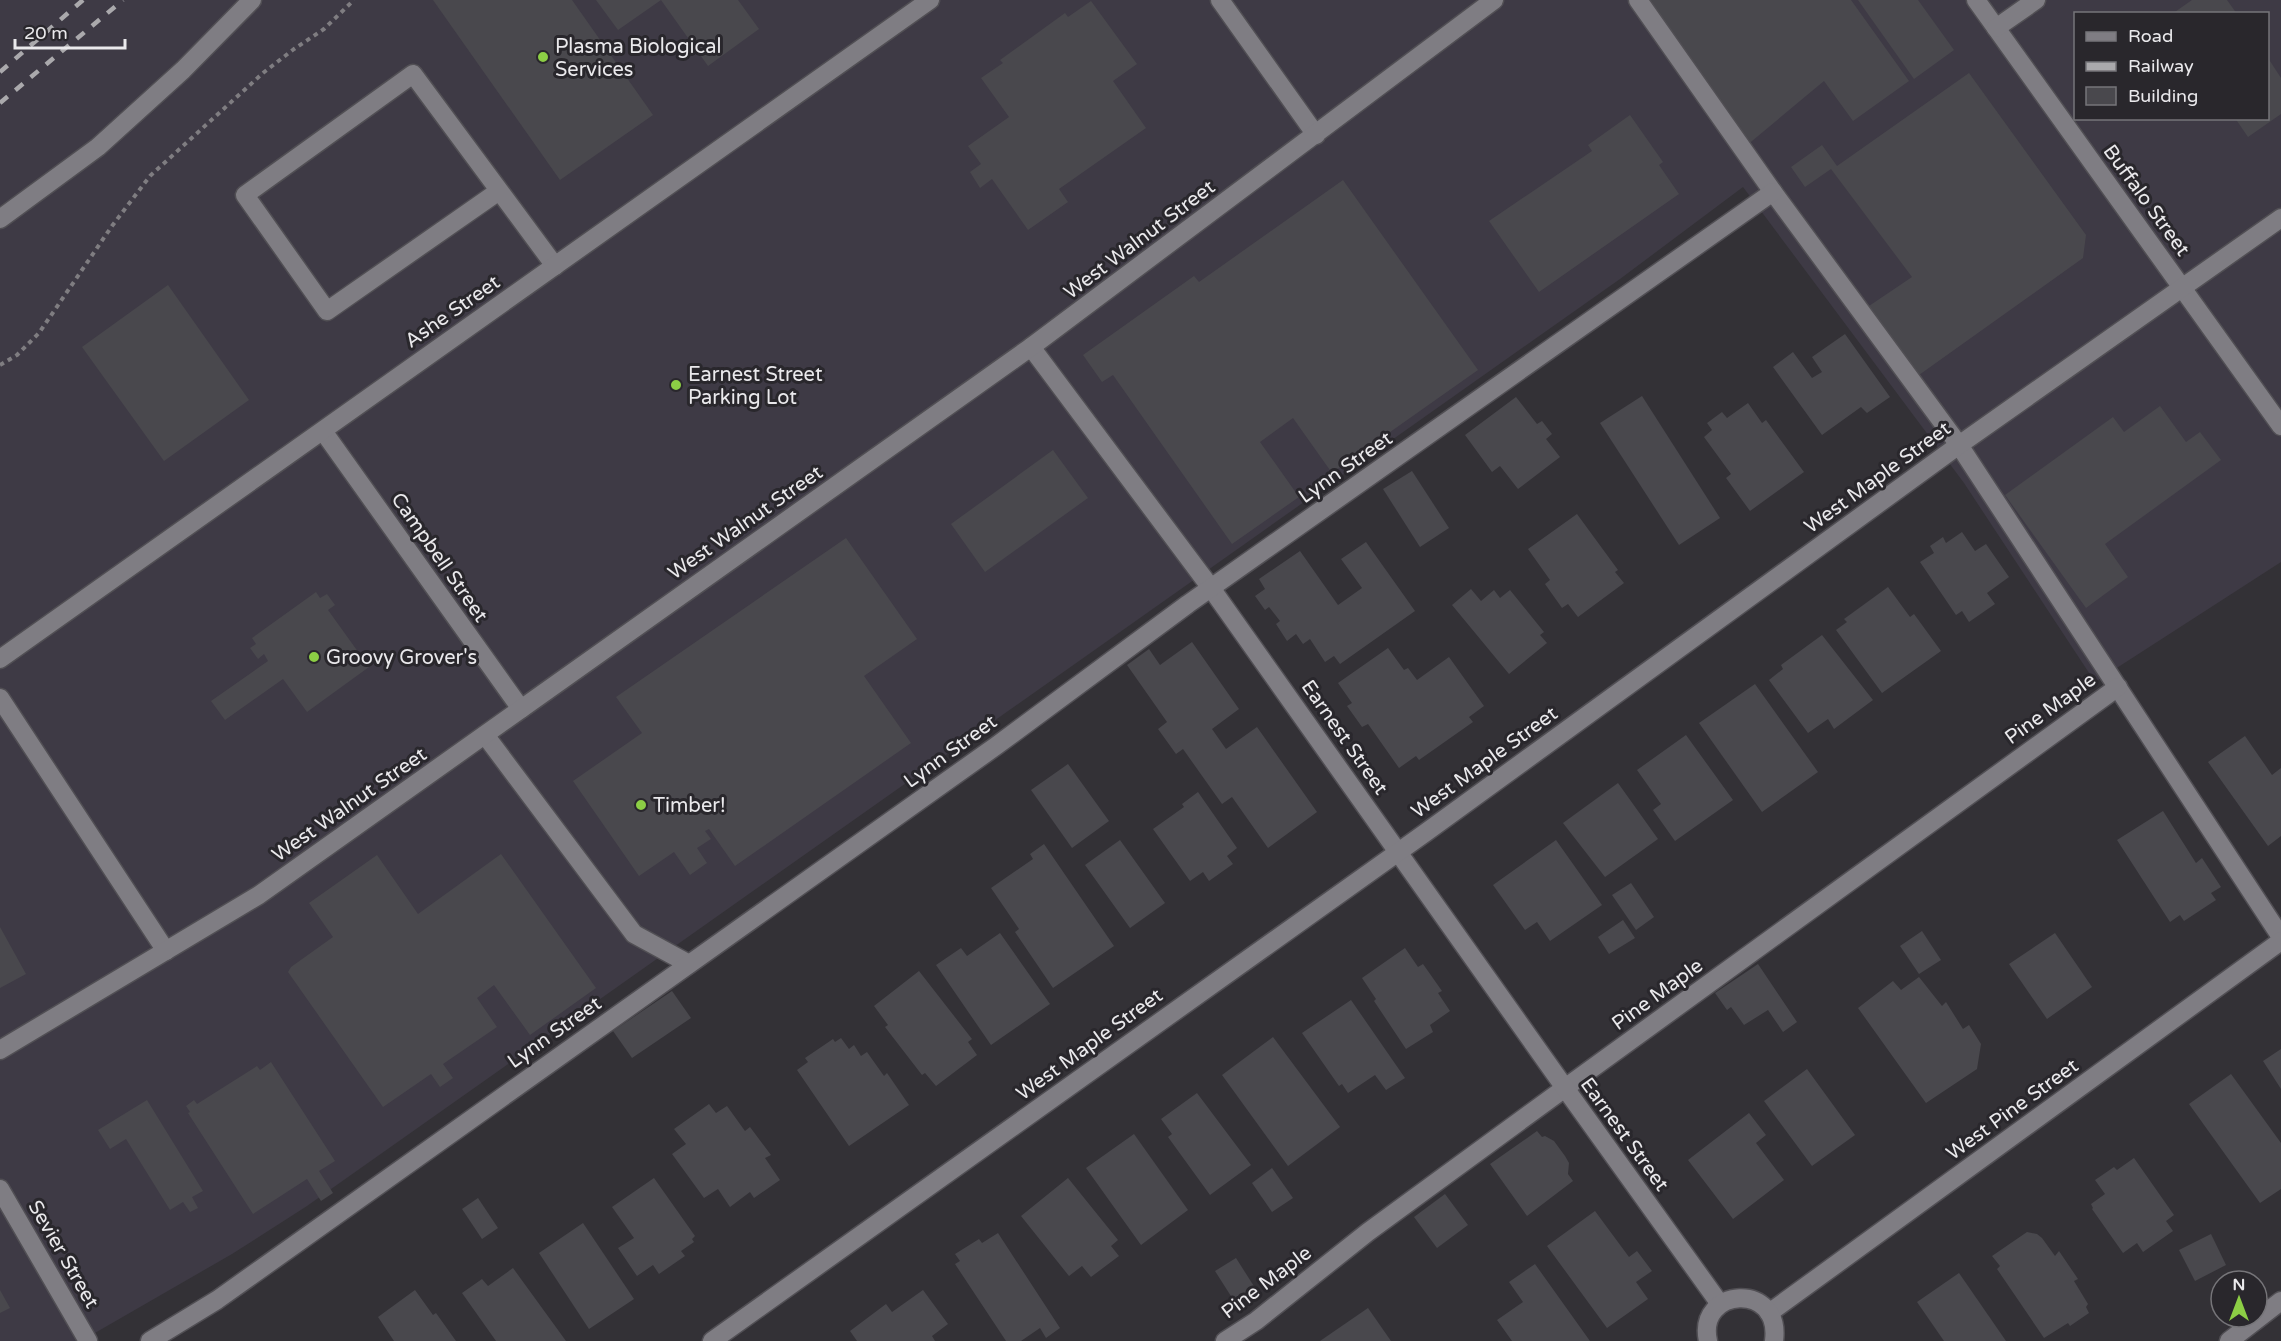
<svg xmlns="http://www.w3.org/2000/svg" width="2281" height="1341" font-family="'Varela Round',sans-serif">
<rect width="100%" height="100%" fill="#333136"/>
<!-- built -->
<path fill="#3e3a45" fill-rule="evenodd" d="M0,0H2281V562L2095,682L1964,483L1743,187L1620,279L307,1206L232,1254L81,1341H0ZM2076,14H2268V118H2076Z"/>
<!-- building -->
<g fill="#49484d">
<polygon points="433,0 572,0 653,115 560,180"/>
<polygon points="596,0 738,0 759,29 708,66 661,0 618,30"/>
<polygon points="1641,0 1851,0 1909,81 1853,121 1824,81 1746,146"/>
<polygon points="1858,0 1918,0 1954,50 1914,79"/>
<polygon points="2192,0 2227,0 2237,14 2172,14"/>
<polygon points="1091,1 1137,64 1113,81 1146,128 1059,189 1068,202 1028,230 992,179 980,188 970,172 981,164 968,146 1009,117 981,78 1003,63 1000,60 1065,13 1068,17"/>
<polygon points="2268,58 2281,78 2281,114 2248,137 2235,118 2268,118"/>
<polygon points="1969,73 2086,235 2083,258 1919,375 1869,306 1912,277 1831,169 1805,187 1791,167 1822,145 1837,166"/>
<polygon points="1630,115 1663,162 1659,165 1679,194 1539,292 1489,221 1592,151 1588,145"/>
<polygon points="1343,180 1478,370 1332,473 1293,418 1260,442 1299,497 1232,544 1113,375 1102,382 1083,355 1194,276 1199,282"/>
<polygon points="168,285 249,400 164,461 82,347"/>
<polygon points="1845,334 1890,397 1867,413 1861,407 1822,435 1773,367 1793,352 1812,378 1822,372 1812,357"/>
<polygon points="1642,396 1720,518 1679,545 1600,423"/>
<polygon points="1516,397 1537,424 1542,421 1552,434 1546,439 1560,457 1518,489 1500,466 1492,472 1465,435"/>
<polygon points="1748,403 1762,423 1766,420 1804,472 1750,511 1726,478 1731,474 1704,437 1712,430 1707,423 1722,412 1727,418"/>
<polygon points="2160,406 2186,442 2200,432 2221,460 2105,544 2128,577 2086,608 2005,495 2113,417 2124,432"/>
<polygon points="1053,450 1088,498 985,572 951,524"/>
<polygon points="1412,471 1449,528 1420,547 1383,489"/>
<polygon points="1577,514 1618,570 1615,572 1624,583 1578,617 1568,604 1562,608 1545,584 1550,580 1528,549"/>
<polygon points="1962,532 1975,551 1986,544 2009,577 1987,593 1995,604 1969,622 1962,611 1956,615 1920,562 1934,553 1930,546 1943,537 1946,543"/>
<polygon points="846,538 917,639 864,676 911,743 735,866 709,829 705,831 711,839 697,848 707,863 690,875 674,852 639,876 573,781 642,733 616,697"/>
<polygon points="1366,542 1415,611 1340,664 1334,656 1325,662 1310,639 1303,644 1296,634 1287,641 1276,624 1280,621 1269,607 1265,610 1255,596 1265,589 1259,579 1300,551 1338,605 1362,588 1341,559"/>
<polygon points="1888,587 1910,617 1914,614 1941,651 1882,693 1836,630 1847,622 1844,619"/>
<polygon points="1471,589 1481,601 1494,590 1500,598 1510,590 1544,632 1540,635 1547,643 1509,674 1452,605"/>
<polygon points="316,592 320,598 327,594 335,605 328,610 369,667 307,712 283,679 225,720 211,701 268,661 264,654 258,659 250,648 256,644 252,638"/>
<polygon points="1822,635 1873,700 1834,729 1828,719 1808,733 1769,680 1783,669 1781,665"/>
<polygon points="1192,642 1239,709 1212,729 1226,749 1257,727 1317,812 1268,848 1232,797 1222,804 1183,749 1176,754 1158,729 1167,722 1127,665 1149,649 1160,665"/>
<polygon points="1388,648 1404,670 1408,668 1417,680 1449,657 1484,706 1469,717 1473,722 1419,760 1416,756 1399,768 1368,724 1362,727 1347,706 1352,703 1338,683"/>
<polygon points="1755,684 1818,772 1762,812 1699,723"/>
<polygon points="1686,735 1733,800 1675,841 1653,810 1661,804 1637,770"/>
<polygon points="2245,736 2272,775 2281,768 2281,836 2268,846 2208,762"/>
<polygon points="1068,764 1109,821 1072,848 1031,790"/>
<polygon points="1618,783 1658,839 1605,877 1563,823"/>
<polygon points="1198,792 1237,848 1227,856 1233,864 1209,881 1203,872 1190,881 1153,829 1184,807 1182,804"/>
<polygon points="2163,811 2196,863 2202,858 2221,887 2211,893 2216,900 2184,921 2180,915 2170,922 2117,840"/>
<polygon points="1120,840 1165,903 1130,928 1085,865"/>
<polygon points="1556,840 1602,905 1550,941 1537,922 1525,930 1493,885"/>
<polygon points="1044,844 1114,946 1053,988 1015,932 1019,929 991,888 1033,859 1030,854"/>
<polygon points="501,854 596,988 530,1035 494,985 477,998 497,1027 443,1064 453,1078 440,1087 431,1074 383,1107 288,972 291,967 333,937 309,903 377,855 418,914"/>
<polygon points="1631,883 1654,917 1636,930 1612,895"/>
<polygon points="1623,920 1635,938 1609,954 1598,937"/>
<polygon points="0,927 26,974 0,988"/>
<polygon points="1922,931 1941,960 1919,974 1900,946"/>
<polygon points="1000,933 1050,1004 991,1045 936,965 961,948 967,956"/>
<polygon points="2055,933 2092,987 2047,1019 2009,964"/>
<polygon points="1405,948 1418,967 1423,964 1442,991 1438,993 1450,1011 1430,1025 1433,1032 1406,1049 1374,1001 1376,999 1362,978"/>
<polygon points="1758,964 1797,1022 1783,1032 1768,1010 1744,1025 1731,1007 1727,1010 1715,993"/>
<polygon points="919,971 972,1039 968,1042 977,1055 936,1086 925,1073 922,1075 885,1027 888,1025 874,1006"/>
<polygon points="1919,977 1942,1006 1946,1002 1963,1029 1969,1025 1981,1044 1977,1069 1926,1103 1858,1008 1893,981 1901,990"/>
<polygon points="672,991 691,1018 632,1058 613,1031"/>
<polygon points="1351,1000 1405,1078 1386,1090 1375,1075 1348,1093 1342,1084 1339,1086 1302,1033"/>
<polygon points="1273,1037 1340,1127 1288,1166 1222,1075"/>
<polygon points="841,1038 849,1049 854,1045 861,1056 867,1052 884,1076 887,1073 909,1105 849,1146 797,1070 808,1062 805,1058 833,1039 835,1042"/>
<polygon points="2281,1049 2281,1089 2263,1061"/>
<polygon points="271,1062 335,1161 319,1171 333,1193 321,1201 307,1179 253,1214 188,1113 190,1112 186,1106 194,1100 197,1104 257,1066 260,1070"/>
<polygon points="1807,1069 1855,1135 1812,1166 1764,1101"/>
<polygon points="2231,1074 2281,1143 2281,1189 2260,1203 2189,1104"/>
<polygon points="1197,1093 1251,1165 1210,1195 1168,1137 1172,1134 1161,1119"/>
<polygon points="147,1100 203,1191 192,1197 198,1208 190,1212 183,1202 170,1210 126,1139 110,1149 98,1130"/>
<polygon points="709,1104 716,1113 727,1106 745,1131 750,1127 771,1155 765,1158 780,1180 754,1198 750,1192 730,1207 718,1189 704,1198 672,1154 686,1144 674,1129"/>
<polygon points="1749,1113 1766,1135 1756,1143 1784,1180 1733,1219 1688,1160"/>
<polygon points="1537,1131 1542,1137 1545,1136 1554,1141 1565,1156 1569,1163 1568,1174 1573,1181 1527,1216 1490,1164"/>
<polygon points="1134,1134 1188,1210 1141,1245 1086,1168"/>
<polygon points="2134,1158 2174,1215 2166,1221 2173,1231 2143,1252 2137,1243 2123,1253 2092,1209 2093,1208 2091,1204 2105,1194 2095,1180 2114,1167 2117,1170"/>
<polygon points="1272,1168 1293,1198 1272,1212 1252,1183"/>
<polygon points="654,1178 695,1236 692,1239 694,1242 681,1251 685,1256 659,1274 653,1265 637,1276 618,1248 634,1238 612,1207"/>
<polygon points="1068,1178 1118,1240 1111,1246 1119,1256 1091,1277 1082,1266 1069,1276 1021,1216"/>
<polygon points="1445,1194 1468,1225 1437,1248 1414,1217"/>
<polygon points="478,1198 498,1228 482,1239 462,1209"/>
<polygon points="1595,1211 1629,1257 1637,1251 1652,1271 1636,1282 1648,1299 1607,1328 1547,1246"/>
<polygon points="583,1223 634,1299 589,1329 539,1253"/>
<polygon points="2027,1232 2037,1234 2042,1238 2055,1256 2059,1251 2078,1279 2074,1281 2088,1304 2086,1307 2089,1313 2070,1326 2068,1323 2044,1338 1997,1269 2000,1266 1992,1256"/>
<polygon points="998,1233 1060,1328 1046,1338 1040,1328 1021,1341 1006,1341 955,1264 960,1261 955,1254 979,1239 982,1243"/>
<polygon points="2211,1234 2226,1265 2195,1281 2179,1250"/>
<polygon points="1236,1258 1257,1291 1236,1304 1215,1271"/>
<polygon points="1535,1264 1590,1341 1512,1341 1497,1320 1523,1302 1509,1282"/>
<polygon points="513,1268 566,1341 496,1341 462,1293 482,1279 488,1286"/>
<polygon points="1959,1273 2006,1341 1944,1341 1917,1302"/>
<polygon points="0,1290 10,1308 0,1313"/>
<polygon points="415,1290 433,1315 436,1313 456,1341 394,1341 378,1317"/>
<polygon points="923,1290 948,1324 932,1336 935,1341 857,1341 850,1331 886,1304 892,1312"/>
<polygon points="1368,1308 1391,1341 1320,1341"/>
</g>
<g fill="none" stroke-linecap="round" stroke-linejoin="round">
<defs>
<g id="lane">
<polyline points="1220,0 1316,135"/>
<polyline points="1638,0 1773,192 1959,445 2281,937"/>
<polyline points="499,191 327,311 245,195 413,74 555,266"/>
<polyline points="0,698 166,951"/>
<polyline points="485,735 634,934 689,964"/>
<polyline points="1225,1341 1256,1321 1368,1232 1565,1088 2118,687"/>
<polyline points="2229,1341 2281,1301"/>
</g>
<g id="street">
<polyline points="1976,0 2281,426"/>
<polyline points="1996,28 2036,0"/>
<polyline points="1031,347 1211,588 1565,1088 1720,1304"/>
<polyline points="323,431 521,709"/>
<polyline points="0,659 930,0"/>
<polyline points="0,1050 259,895 1031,347 1494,0"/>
<polyline points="0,1189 88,1341"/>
<polyline points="1769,1313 2281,941"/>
<polyline points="150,1341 217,1300 996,746 1188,604 1773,192"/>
<polyline points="712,1341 1425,833 1959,445 2281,218"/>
<path d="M1708,1341C1696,1287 1782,1281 1774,1341"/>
</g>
<polyline id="secondary" points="0,219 98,147 183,70 252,0"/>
</defs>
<!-- lane casing -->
<use href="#lane" stroke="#514f54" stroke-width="21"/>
<!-- street casing -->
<use href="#street" stroke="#514f54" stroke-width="21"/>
<!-- secondary casing -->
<use href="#secondary" stroke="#514f54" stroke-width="21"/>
<!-- path -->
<polyline stroke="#7f7d81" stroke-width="4" stroke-dasharray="4.5 4.5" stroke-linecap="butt" points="0,365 17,355 39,333 112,226 150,176 263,73 294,49 324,29 354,0"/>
<!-- lane -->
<use href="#lane" stroke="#7f7d83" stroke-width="18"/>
<!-- street -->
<use href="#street" stroke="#7f7d83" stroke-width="18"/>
<!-- secondary -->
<use href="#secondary" stroke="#7f7d83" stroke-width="18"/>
<!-- rail -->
<g stroke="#aaa9ac" stroke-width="4.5" stroke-dasharray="10 10" stroke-linecap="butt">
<polyline points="0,72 83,0"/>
<polyline points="0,103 123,0"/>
</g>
</g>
<!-- markers -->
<g fill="#8cce45" stroke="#29272c" stroke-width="2">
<circle cx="543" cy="57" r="6"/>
<circle cx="676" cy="385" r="6"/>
<circle cx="314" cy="657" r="6"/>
<circle cx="641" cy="805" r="6"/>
</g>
<g text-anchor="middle" stroke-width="6" stroke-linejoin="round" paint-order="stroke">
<!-- poi labels -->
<g font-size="20" fill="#eae9ec" stroke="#29272c" text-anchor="start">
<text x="555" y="53">Plasma Biological<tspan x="555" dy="23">Services</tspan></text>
<text x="688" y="381">Earnest Street<tspan x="688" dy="23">Parking Lot</tspan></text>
<text x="326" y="664">Groovy Grover's</text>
<text x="653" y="812">Timber!</text>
</g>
<!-- street labels -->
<g font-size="20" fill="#eae9ec" stroke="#29272c">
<text transform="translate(2147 200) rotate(54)" y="7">Buffalo Street</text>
<text transform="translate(1139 239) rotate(-37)" y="7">West Walnut Street</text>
<text transform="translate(452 311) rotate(-35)" y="7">Ashe Street</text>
<text transform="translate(1345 467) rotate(-35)" y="7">Lynn Street</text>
<text transform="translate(1877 477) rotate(-36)" y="7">West Maple Street</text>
<text transform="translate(745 522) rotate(-35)" y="7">West Walnut Street</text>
<text transform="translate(440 557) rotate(55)" y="7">Campbell Street</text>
<text transform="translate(2050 708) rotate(-36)" y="7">Pine Maple</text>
<text transform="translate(1345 737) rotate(55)" y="7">Earnest Street</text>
<text transform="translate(950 751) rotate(-36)" y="7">Lynn Street</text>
<text transform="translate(1484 762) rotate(-36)" y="7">West Maple Street</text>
<text transform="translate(349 804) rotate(-35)" y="7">West Walnut Street</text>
<text transform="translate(1657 994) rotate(-36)" y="7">Pine Maple</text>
<text transform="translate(554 1032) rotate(-35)" y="7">Lynn Street</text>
<text transform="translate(1089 1044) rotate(-36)" y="7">West Maple Street</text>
<text transform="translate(2012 1109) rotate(-36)" y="7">West Pine Street</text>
<text transform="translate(1625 1134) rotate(54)" y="7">Earnest Street</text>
<text transform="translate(64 1254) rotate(60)" y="7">Sevier Street</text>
<text transform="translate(1266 1282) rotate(-37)" y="7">Pine Maple</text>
</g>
</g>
<!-- legend -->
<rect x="2074" y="12" width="195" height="108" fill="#29272c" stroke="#767579" stroke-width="1.5"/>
<rect x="2086" y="32" width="30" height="9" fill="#7f7d83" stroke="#767579" stroke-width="1.5"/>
<text x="2128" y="42" font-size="18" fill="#eae9ec">Road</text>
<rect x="2086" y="62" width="30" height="9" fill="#aaa9ac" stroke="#767579" stroke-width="1.5"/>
<text x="2128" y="72" font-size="18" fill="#eae9ec">Railway</text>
<rect x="2086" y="87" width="30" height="18" fill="#49484d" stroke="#767579" stroke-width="1.5"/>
<text x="2128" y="102" font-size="18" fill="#eae9ec">Building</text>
<!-- north arrow -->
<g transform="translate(2239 1299)"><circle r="28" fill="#29272c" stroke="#767579" stroke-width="1.5"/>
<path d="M0-4.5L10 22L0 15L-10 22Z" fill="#8cce45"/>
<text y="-9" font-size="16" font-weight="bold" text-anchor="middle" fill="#eae9ec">N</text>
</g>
<!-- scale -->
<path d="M15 39v9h110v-9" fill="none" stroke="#eae9ec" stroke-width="3"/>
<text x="24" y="39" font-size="18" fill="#eae9ec" stroke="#29272c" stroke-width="4.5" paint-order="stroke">20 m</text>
</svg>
